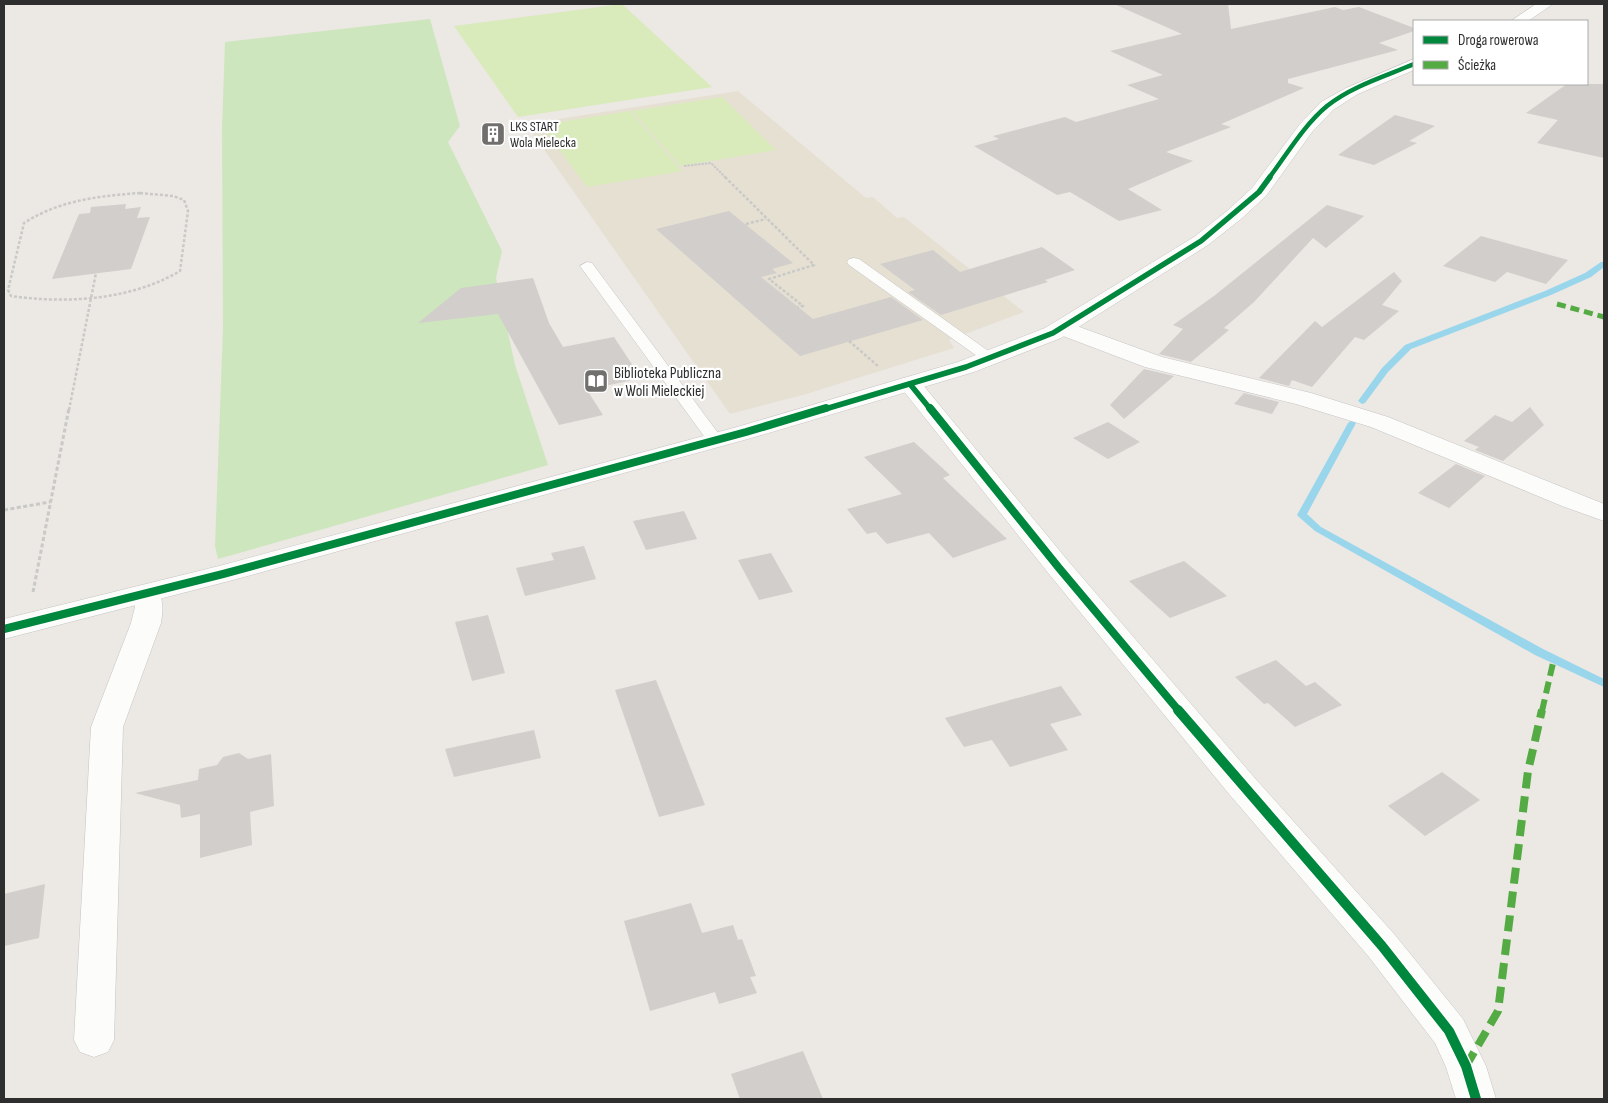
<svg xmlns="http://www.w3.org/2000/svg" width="1608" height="1103" font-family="'Sofia Sans Condensed',sans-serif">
<rect width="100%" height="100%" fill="#ece8e4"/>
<!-- education -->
<polygon fill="#e6e0d3" points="738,91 866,198 873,197 897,218 904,217 1024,312 949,340 954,348 806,394 730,414 526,124"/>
<!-- green -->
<polygon fill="#cee6be" points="430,19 460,126 448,142 502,251 496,278 515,365 548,465 218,559 215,546 223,328 222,128 225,42"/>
<!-- pitch -->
<g fill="#d9eabb">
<polygon points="622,4 712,87 518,117 454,26"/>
<polygon points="722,97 776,150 680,166 632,111"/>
<polygon points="630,111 682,171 587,187 541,125"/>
</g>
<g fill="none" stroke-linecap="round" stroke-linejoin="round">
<!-- stream -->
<g fill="#99d6ec" fill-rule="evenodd">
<polygon points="1601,262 1604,262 1604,267 1591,277 1551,295 1411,349 1388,372 1365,403 1362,404 1358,401 1382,368 1405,345 1545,291 1585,273"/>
<polygon points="1352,420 1356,423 1307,514 1321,527 1543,649 1604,679 1604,687 1535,655 1315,531 1299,517 1297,515 1348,423"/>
</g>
</g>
<!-- building -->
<g fill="#d1cecb">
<polygon points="1114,4 1228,4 1231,29 1335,7 1343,10 1359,7 1414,28 1414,31 1379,43 1398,50 1288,79 1288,83 1304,88 1221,124 1231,127 1166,152 1193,161 1128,189 1162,210 1119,221 1070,192 1057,195 974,146 999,139 993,136 1065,117 1076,122 1159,99 1127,85 1163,75 1110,51 1182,34"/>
<polygon points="1567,84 1604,84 1604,158 1537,143 1558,120 1526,113"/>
<polygon points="1395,115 1435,126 1409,141 1417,143 1374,165 1338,155"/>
<polygon points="126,204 125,209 141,207 137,218 150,217 131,269 52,279 79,214 90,213 91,207"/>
<polygon points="1327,205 1364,216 1326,248 1313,238 1254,302 1224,328 1229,330 1191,362 1159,354 1183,329 1173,325 1214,296"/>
<polygon points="729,211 793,263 772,269 777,273 761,277 813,319 891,297 923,320 800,356 656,229"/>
<polygon points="1481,236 1568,260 1546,284 1507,272 1495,282 1443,266"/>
<polygon points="1042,247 1075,270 1045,280 1048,282 941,315 908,292 915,290 880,264 933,250 960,272"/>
<polygon points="1394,272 1402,281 1382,305 1399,311 1364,340 1355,337 1312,387 1292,380 1289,386 1259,378 1315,321 1322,327"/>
<polygon points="533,278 549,323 563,347 614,337 641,378 587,390 603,415 559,425 498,314 418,323 461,288"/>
<polygon points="1144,369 1174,376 1124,419 1110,405"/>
<polygon points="1244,393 1279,402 1272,414 1234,404"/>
<polygon points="1530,407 1544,425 1503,461 1475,450 1479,447 1464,441 1495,415 1512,422"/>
<polygon points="1108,422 1140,442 1108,459 1073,438"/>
<polygon points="914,442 950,475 943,478 1007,539 953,558 929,533 887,544 876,532 867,534 847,509 902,494 864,457"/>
<polygon points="1456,464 1485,476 1449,508 1418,493"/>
<polygon points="684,511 697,539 646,550 633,521"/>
<polygon points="584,546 596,579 525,596 516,568 554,560 551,553"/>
<polygon points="771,553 793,592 759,600 738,560"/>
<polygon points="1184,561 1227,596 1170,618 1129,581"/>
<polygon points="488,615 505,673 472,681 455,622"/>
<polygon points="1276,660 1306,686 1315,682 1342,705 1295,727 1268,703 1264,704 1235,677"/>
<polygon points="656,680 705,805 659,817 615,690"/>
<polygon points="1061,686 1082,715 1050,724 1068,750 1010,767 992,740 964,747 945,718"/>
<polygon points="534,730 541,758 454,777 445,749"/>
<polygon points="239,753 248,759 271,754 274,806 250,812 252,845 200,858 200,814 181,818 180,805 135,793 198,780 199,769 217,765 223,757"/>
<polygon points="1442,772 1480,800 1425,836 1388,806"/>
<polygon points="45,884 39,938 4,946 4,894"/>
<polygon points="691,903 702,933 733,925 738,940 742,939 756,976 750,977 757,993 719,1004 715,992 650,1011 624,921"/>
<polygon points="803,1051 823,1099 740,1099 731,1074"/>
</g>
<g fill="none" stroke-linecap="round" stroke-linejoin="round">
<defs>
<g id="lane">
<polygon points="854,258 859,259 994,355 996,358 994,361 984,361 849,265 847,262 849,259"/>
<polygon points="587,262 592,263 721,437 723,440 721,443 709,443 580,266"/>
</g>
<g id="street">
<polygon points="1063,321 1162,357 1311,393 1388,417 1604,504 1604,521 1562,506 1371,427 1296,404 1145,367 1055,333 1052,328 1055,323"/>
<polygon points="910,377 918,379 1069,562 1253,776 1395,935 1463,1019 1486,1066 1496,1099 1456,1099 1446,1067 1435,1043 1369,957 1229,794 1049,574 902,389 898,384 902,379"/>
<path d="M146,585L156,588C164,600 163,609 161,623L123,727L114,1040L108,1052L94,1057L80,1052L74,1040L91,727L131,623L135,607L132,594L136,588Z"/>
</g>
<g id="secondary">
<polygon points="1536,4 1553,4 1528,21 1511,21"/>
<polygon points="1414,59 1414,70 1358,94 1333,110 1312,132 1266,196 1241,219 1208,245 1061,338 974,372 755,437 233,580 4,639 4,619 219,566 737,427 958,362 1045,328 1194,237 1227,211 1252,188 1300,124 1321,102 1346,88"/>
</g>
</defs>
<!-- lane casing -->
<use href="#lane" stroke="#c5c4c5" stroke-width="1"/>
<!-- street casing -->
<use href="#street" stroke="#c5c4c5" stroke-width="1"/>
<!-- secondary casing -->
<use href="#secondary" stroke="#c5c4c5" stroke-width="1"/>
<!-- path-far2 -->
<polyline stroke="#c9c9c8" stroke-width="2" stroke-dasharray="2.5 1" stroke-linecap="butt" points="684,166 711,163 726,178"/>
<!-- path-far1 -->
<g stroke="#c9c9c8" stroke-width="2.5" stroke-dasharray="3 2" stroke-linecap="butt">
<polyline points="725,177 814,265 769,279 803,306 798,307"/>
<path d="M140,193L173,196L184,200L188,211L180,271C131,300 67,304 11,296L8,290L24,223C60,200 99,196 140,193Z"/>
<polyline points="746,224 766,219"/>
<polyline points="849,341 878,366"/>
<polyline points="69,410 96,273"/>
</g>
<!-- path -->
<g stroke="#c9c9c8" stroke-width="3" stroke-dasharray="4 2.5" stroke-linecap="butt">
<polyline points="4,510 50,502"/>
<polyline points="33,592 69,408"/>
</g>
<!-- lane -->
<use href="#lane" fill="#fcfcfb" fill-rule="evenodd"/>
<!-- street -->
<use href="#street" fill="#fcfcfb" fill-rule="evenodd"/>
<!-- secondary -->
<use href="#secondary" fill="#fcfcfb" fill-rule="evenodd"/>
<!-- quiet-far2 -->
<polyline stroke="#54ab44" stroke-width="5" stroke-dasharray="9 5" stroke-linecap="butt" points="1557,304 1604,317"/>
<!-- quiet-far1 -->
<polyline stroke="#54ab44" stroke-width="6" stroke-dasharray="12 6" stroke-linecap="butt" points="1542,711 1553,663"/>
<!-- quiet -->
<polyline stroke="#54ab44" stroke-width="8" stroke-dasharray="16 8" stroke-linecap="butt" points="1466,1066 1498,1011 1528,771 1542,710"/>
<defs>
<path id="cycleway-far3" d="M1269,178C1287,154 1304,125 1327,106C1352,86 1386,76 1414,64"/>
<g id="cycleway-far2">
<polyline points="910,384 931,410"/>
<polyline points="822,410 966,367 1053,333 1201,241 1259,192 1270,177"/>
</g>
<g id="cycleway-far1">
<polyline points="930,408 1059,568 1179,711"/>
<polyline points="4,629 223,574 746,432 826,408"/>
</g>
<polyline id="cycleway" points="1178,710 1382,946 1449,1031 1466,1066 1476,1099"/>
</defs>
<!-- cycleway-far3 casing -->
<use href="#cycleway-far3" stroke="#fff" stroke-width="6"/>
<!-- cycleway-far2 casing -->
<use href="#cycleway-far2" stroke="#fff" stroke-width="8"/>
<!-- cycleway-far1 casing -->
<use href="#cycleway-far1" stroke="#fff" stroke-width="11"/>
<!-- cycleway casing -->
<use href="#cycleway" stroke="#fff" stroke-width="13"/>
<!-- cycleway-far3 -->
<use href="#cycleway-far3" stroke="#00873e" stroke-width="4.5"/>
<!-- cycleway-far2 -->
<use href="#cycleway-far2" stroke="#00873e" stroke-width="5.5"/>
<!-- cycleway-far1 -->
<use href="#cycleway-far1" stroke="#00873e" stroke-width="8"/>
<!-- cycleway -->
<use href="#cycleway" stroke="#00873e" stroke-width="10"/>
</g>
<!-- icons -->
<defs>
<symbol id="building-square" viewBox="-11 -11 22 22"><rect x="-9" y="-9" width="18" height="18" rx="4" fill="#706f6e" stroke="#fff"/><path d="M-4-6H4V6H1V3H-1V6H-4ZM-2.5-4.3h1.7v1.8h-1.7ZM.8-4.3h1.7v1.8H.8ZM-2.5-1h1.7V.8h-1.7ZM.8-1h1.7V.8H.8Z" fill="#fff"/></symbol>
<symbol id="library-square" viewBox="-11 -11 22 22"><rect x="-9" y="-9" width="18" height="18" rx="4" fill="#706f6e" stroke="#fff"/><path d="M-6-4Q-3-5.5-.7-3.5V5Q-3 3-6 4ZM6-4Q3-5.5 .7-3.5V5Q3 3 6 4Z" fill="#fff"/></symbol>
</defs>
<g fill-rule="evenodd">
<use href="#building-square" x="479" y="120" width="28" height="28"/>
<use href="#library-square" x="582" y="367" width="28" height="28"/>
</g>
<g text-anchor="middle" stroke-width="4.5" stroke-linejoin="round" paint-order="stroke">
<!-- far-poi labels -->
<g font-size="14" fill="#2e2e2e" stroke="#fff" text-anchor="start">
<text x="510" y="131">LKS START<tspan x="510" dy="16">Wola Mielecka</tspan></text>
</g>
<!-- poi labels -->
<g font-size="16" fill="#2e2e2e" stroke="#fff" text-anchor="start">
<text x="614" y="378">Biblioteka Publiczna<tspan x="614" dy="18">w Woli Mieleckiej</tspan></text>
</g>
</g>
<!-- border -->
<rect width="1608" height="1103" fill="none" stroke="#2e2e2e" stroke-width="10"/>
<!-- legend -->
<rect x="1413" y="20" width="175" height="65" fill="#ffffff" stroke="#ababab"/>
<rect x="1423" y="36" width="25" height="8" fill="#00873e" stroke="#ababab"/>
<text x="1458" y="45" font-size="15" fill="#2e2e2e">Droga rowerowa</text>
<rect x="1423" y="61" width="25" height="8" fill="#54ab44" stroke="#ababab"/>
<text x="1458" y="70" font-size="15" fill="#2e2e2e">Ścieżka</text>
</svg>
